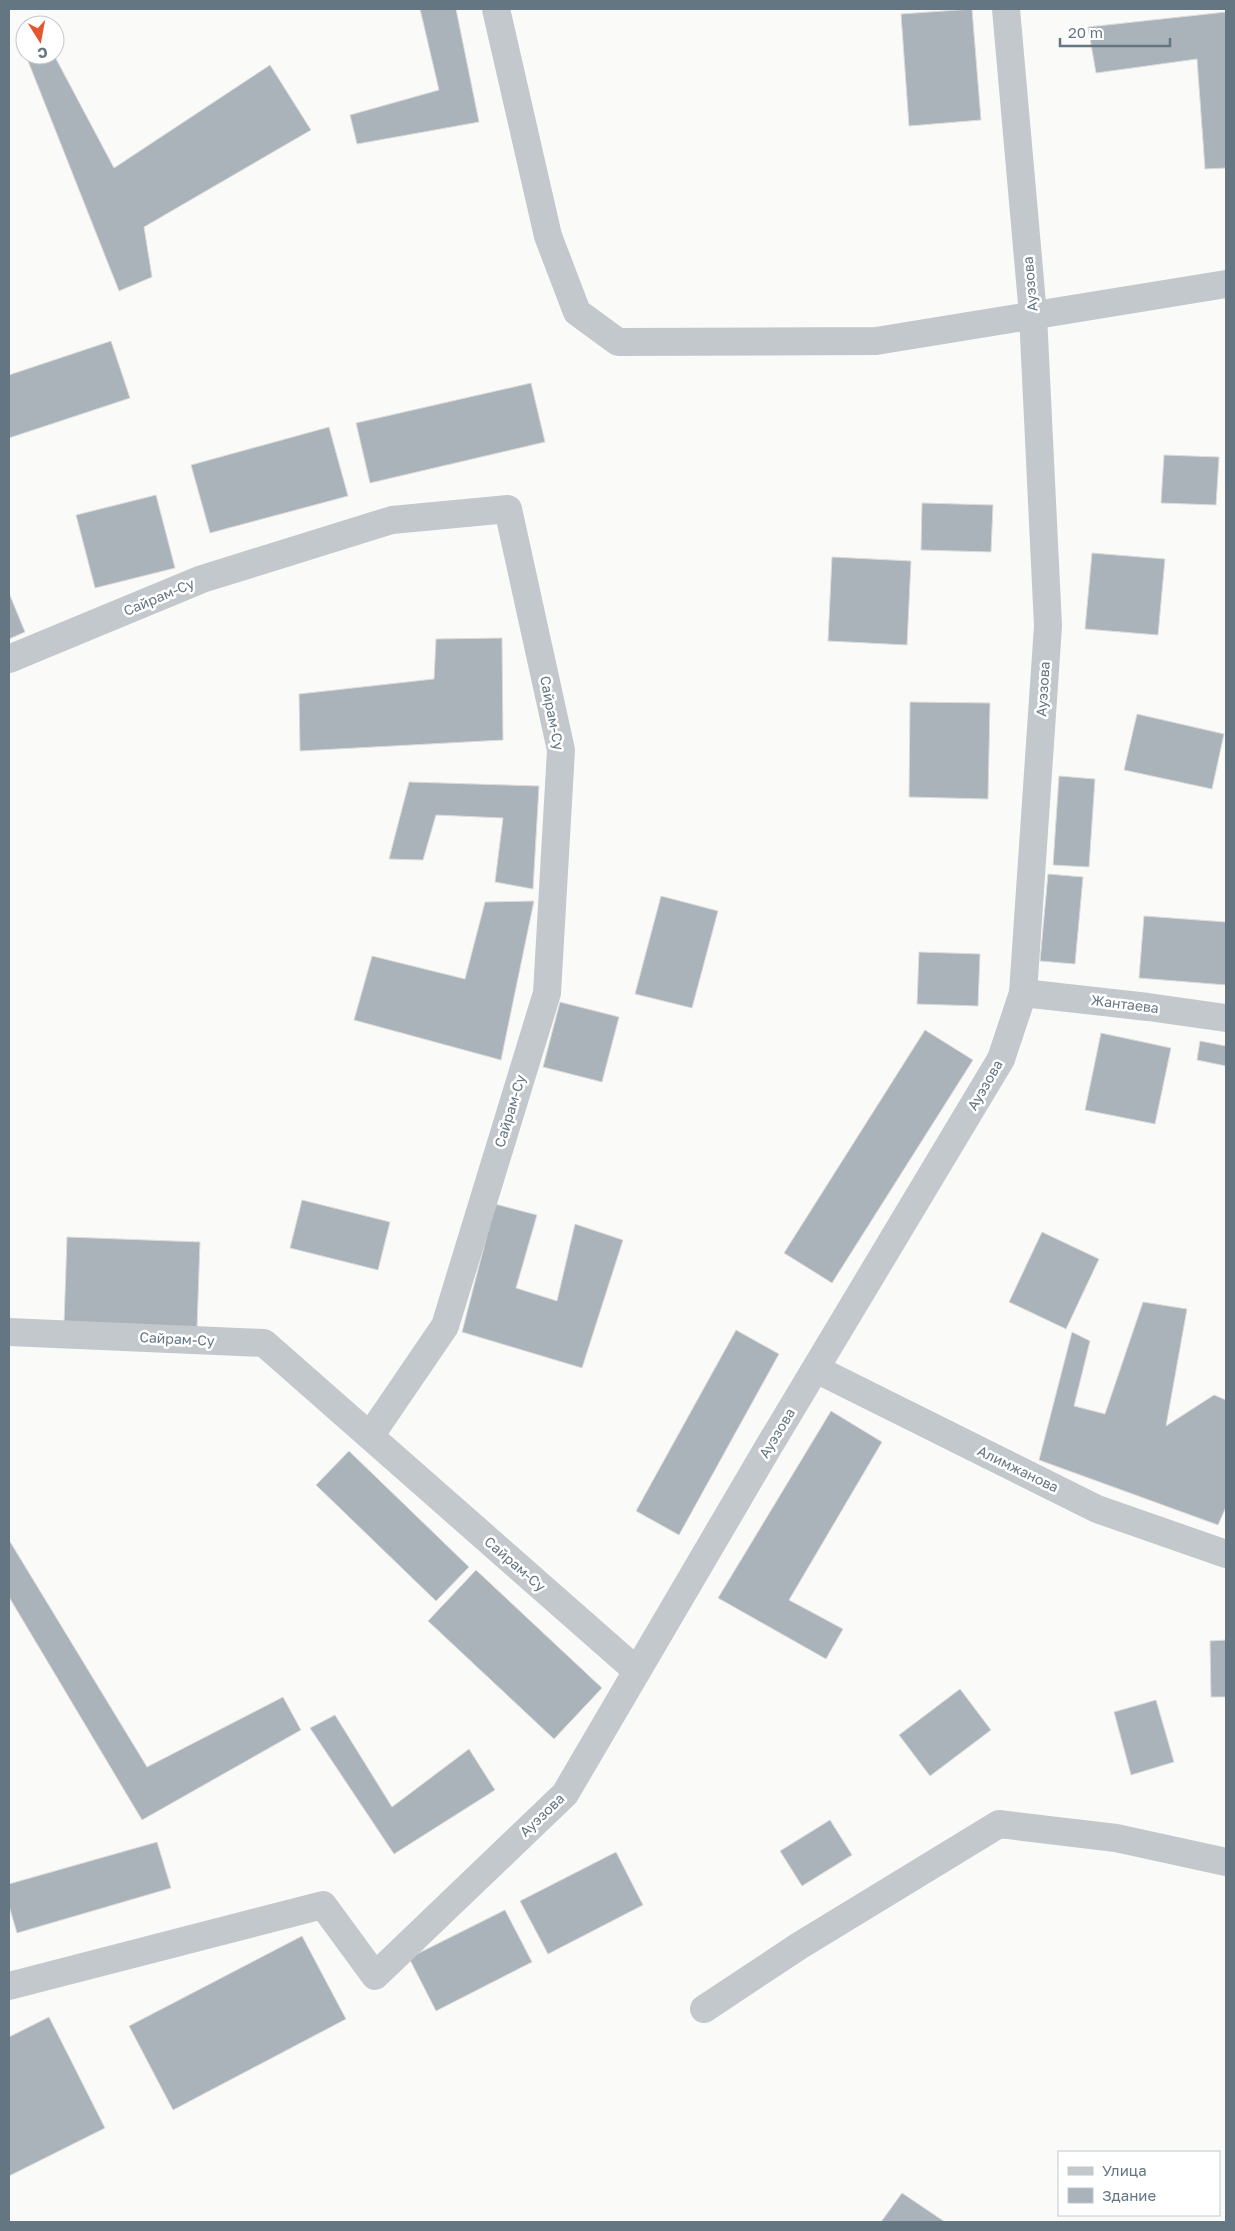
<svg xmlns="http://www.w3.org/2000/svg" width="1235" height="2231" font-family="'Golos Text',sans-serif">
<rect width="100%" height="100%" fill="#fafaf8"/>
<!-- building -->
<g fill="#aab3b9" stroke="#dcdcda">
<polygon points="420,9 456,9 479,122 357,144 350,115 439,90"/>
<polygon points="972,9 981,120 909,126 901,14"/>
<polygon points="1226,12 1226,168 1205,169 1197,59 1096,73 1088,27"/>
<polygon points="54,55 114,168 270,65 311,130 144,227 152,277 119,291 28,61"/>
<polygon points="111,341 130,398 9,438 9,375"/>
<polygon points="531,383 545,442 370,483 356,423"/>
<polygon points="329,427 348,496 210,533 191,465"/>
<polygon points="1164,455 1219,457 1216,505 1161,503"/>
<polygon points="156,495 175,568 95,588 76,515"/>
<polygon points="922,503 993,505 991,552 921,550"/>
<polygon points="1092,553 1165,559 1158,635 1085,629"/>
<polygon points="832,557 911,561 907,645 828,641"/>
<polygon points="9,593 25,632 9,639"/>
<polygon points="502,638 503,740 300,751 299,694 434,679 436,639"/>
<polygon points="910,702 990,703 988,799 909,797"/>
<polygon points="1137,714 1224,734 1212,789 1124,770"/>
<polygon points="1059,776 1095,779 1089,867 1053,865"/>
<polygon points="409,782 539,786 533,889 495,882 503,818 436,815 423,860 389,859"/>
<polygon points="1048,874 1083,877 1075,964 1040,961"/>
<polygon points="661,896 718,911 692,1008 635,994"/>
<polygon points="534,901 501,1060 354,1020 372,956 465,979 485,902"/>
<polygon points="1144,916 1226,922 1226,985 1139,978"/>
<polygon points="919,952 980,954 978,1006 917,1004"/>
<polygon points="560,1002 619,1017 602,1082 543,1067"/>
<polygon points="925,1030 973,1060 832,1283 784,1253"/>
<polygon points="1101,1033 1171,1048 1155,1124 1085,1110"/>
<polygon points="1200,1041 1226,1046 1226,1066 1197,1060"/>
<polygon points="302,1200 390,1222 378,1270 290,1248"/>
<polygon points="495,1204 537,1215 516,1288 557,1301 575,1224 623,1240 582,1368 462,1332"/>
<polygon points="1042,1232 1099,1259 1066,1329 1009,1302"/>
<polygon points="67,1237 200,1242 197,1328 64,1324"/>
<polygon points="1143,1302 1187,1309 1166,1426 1214,1395 1226,1400 1226,1507 1218,1525 1039,1460 1072,1332 1090,1341 1074,1406 1105,1414"/>
<polygon points="736,1330 779,1354 679,1535 636,1511"/>
<polygon points="831,1411 882,1442 789,1600 843,1629 826,1659 718,1598"/>
<polygon points="349,1451 469,1567 436,1601 316,1485"/>
<polygon points="9,1540 147,1767 283,1697 301,1730 142,1820 9,1597"/>
<polygon points="476,1570 602,1688 554,1739 428,1621"/>
<polygon points="1226,1640 1226,1697 1211,1697 1210,1641"/>
<polygon points="960,1689 991,1730 930,1776 899,1735"/>
<polygon points="1156,1700 1174,1762 1131,1775 1114,1712"/>
<polygon points="335,1715 392,1807 469,1749 495,1790 394,1854 310,1728"/>
<polygon points="830,1820 852,1855 802,1886 780,1851"/>
<polygon points="157,1842 171,1888 17,1933 9,1906 9,1884"/>
<polygon points="616,1852 643,1905 548,1954 520,1901"/>
<polygon points="505,1910 532,1962 436,2011 409,1958"/>
<polygon points="302,1936 346,2019 173,2110 129,2026"/>
<polygon points="49,2017 105,2128 9,2176 9,2037"/>
<polygon points="902,2193 945,2222 881,2222"/>
</g>
<g fill="none" stroke-linecap="round" stroke-linejoin="round">
<!-- minor -->
<g stroke="#c3c8cc" stroke-width="28">
<polyline points="496,9 548,236 577,312 618,342 876,341 1226,284"/>
<polyline points="9,659 202,579 392,520 508,509 561,750 547,993 445,1326 370,1436"/>
<polyline points="1023,993 1148,1007 1226,1018"/>
<polyline points="9,1332 264,1343 637,1671"/>
<polyline points="816,1369 1097,1509 1226,1554"/>
<polyline points="9,1986 323,1905 375,1976 565,1794 766,1451 1001,1059 1023,993 1048,626 1033,315 1006,9"/>
<polyline points="704,2009 799,1946 999,1824 1116,1838 1226,1862"/>
</g>
</g>
<g text-anchor="middle" stroke-width="5" stroke-linejoin="round" paint-order="stroke">
<!-- street labels -->
<g font-size="14" fill="#657683" stroke="#fff">
<text transform="translate(1030 284) rotate(-95)" y="5">Ауэзова</text>
<text transform="translate(159 597) rotate(-23)" y="5">Сайрам-Су</text>
<text transform="translate(1043 689) rotate(-86)" y="5">Ауэзова</text>
<text transform="translate(552 713) rotate(79)" y="5">Сайрам-Су</text>
<text transform="translate(1125 1004) rotate(7)" y="5">Жантаева</text>
<text transform="translate(985 1085) rotate(-60)" y="5">Ауэзова</text>
<text transform="translate(510 1111) rotate(-73)" y="5">Сайрам-Су</text>
<text transform="translate(177 1339) rotate(3)" y="5">Сайрам-Су</text>
<text transform="translate(777 1433) rotate(-59)" y="5">Ауэзова</text>
<text transform="translate(1018 1469) rotate(26)" y="5">Алимжанова</text>
<text transform="translate(515 1564) rotate(41)" y="5">Сайрам-Су</text>
<text transform="translate(542 1815) rotate(-44)" y="5">Ауэзова</text>
</g>
</g>
<!-- border -->
<rect width="1235" height="2231" fill="none" stroke="#657683" stroke-width="20"/>
<!-- legend -->
<rect x="1058" y="2151" width="162" height="65" fill="#ffffff" stroke="#c1c8cd"/>
<rect x="1068" y="2167" width="25" height="8" fill="#c3c8cc" stroke="#c1c8cd"/>
<text x="1102" y="2176" font-size="15" fill="#657683">Улица</text>
<rect x="1068" y="2188" width="25" height="15" fill="#aab3b9" stroke="#c1c8cd"/>
<text x="1102" y="2201" font-size="15" fill="#657683">Здание</text>
<!-- north arrow -->
<g transform="translate(40 40) rotate(169)"><circle r="24" fill="#ffffff" stroke="#c1c8cd"/>
<path d="M0-4L9 19L0 12L-9 19Z" fill="#e4572e"/>
<text y="-8" font-size="14" font-weight="bold" text-anchor="middle" fill="#657683">С</text>
</g>
<!-- scale -->
<path d="M1060 38v8h110v-8" fill="none" stroke="#657683" stroke-width="2.5"/>
<text x="1068" y="38" font-size="15" fill="#657683" stroke="#ffffff" stroke-width="4" paint-order="stroke">20 m</text>
</svg>
